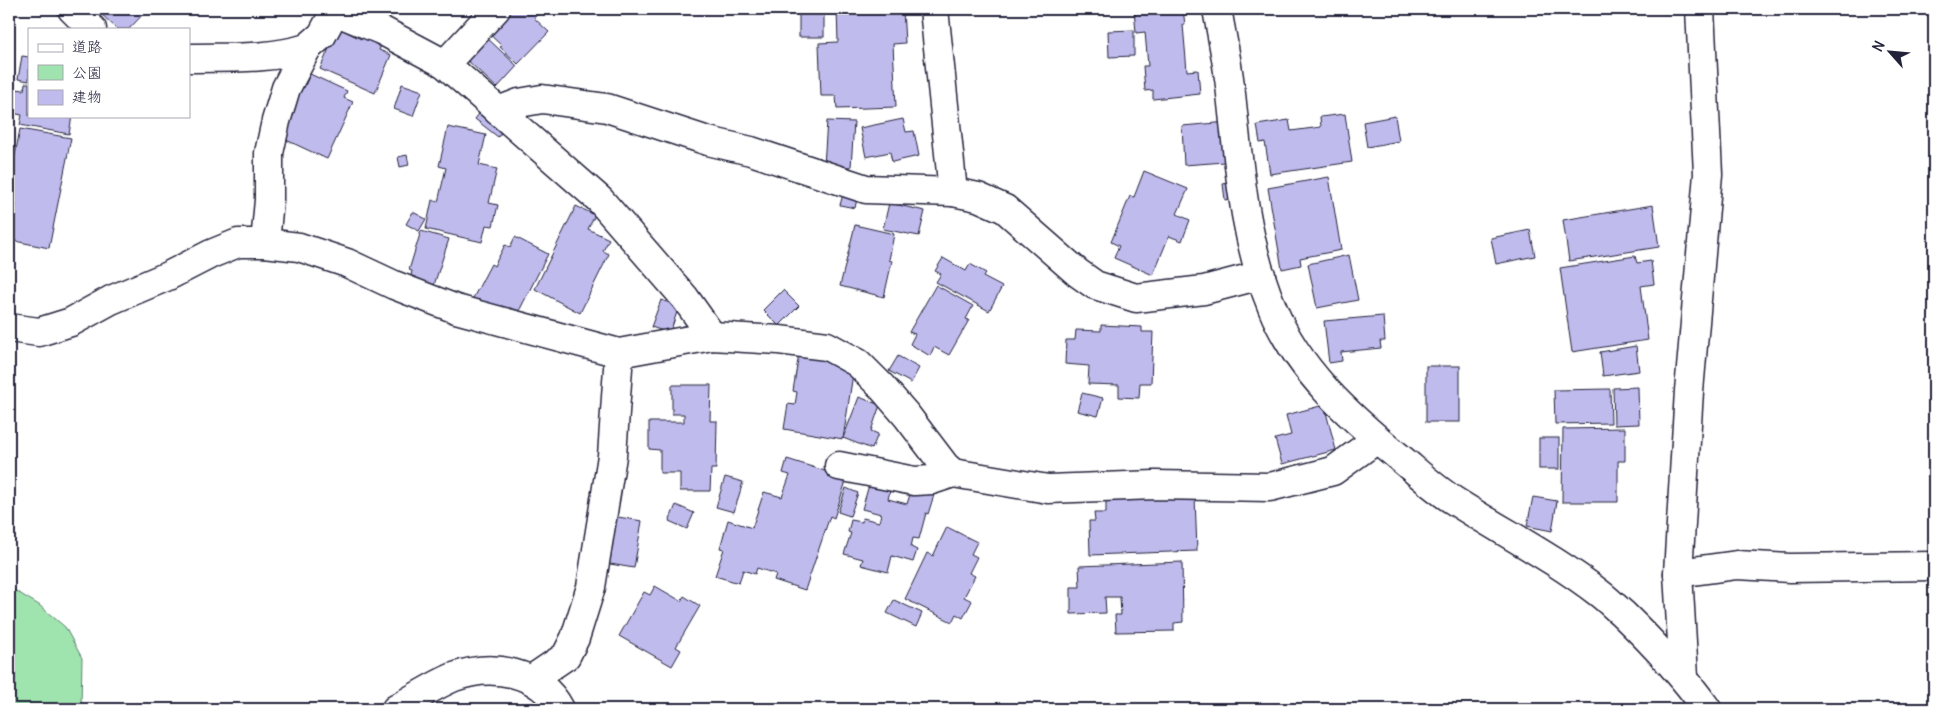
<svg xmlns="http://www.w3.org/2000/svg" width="1943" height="718" font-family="Delius,'Klee One',sans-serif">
<rect width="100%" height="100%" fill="#fff"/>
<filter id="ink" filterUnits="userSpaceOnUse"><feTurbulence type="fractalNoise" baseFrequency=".02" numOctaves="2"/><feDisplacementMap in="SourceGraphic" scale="10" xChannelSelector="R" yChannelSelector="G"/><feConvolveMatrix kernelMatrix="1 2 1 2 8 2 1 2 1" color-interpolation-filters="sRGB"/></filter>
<g filter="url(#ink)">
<!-- green -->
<polygon fill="#9fe3ae" stroke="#608274" points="9,587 39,605 65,627 82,658 81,709 9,709"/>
<!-- building -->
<g fill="#c0bbed" stroke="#22223b">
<polygon points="96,9 146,9 147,10 129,29 117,29"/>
<polygon points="510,9 534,9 539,13 534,18 549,32 518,64 500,47 502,46 488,33"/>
<rect x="799" y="9" width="25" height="28"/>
<polygon points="837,9 903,9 905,43 893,44 896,107 837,109 836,96 821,96 819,43 838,42"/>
<polygon points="1134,9 1183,9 1185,25 1183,25 1187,71 1198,70 1200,94 1153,99 1153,90 1145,91 1143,66 1148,66 1145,32 1136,33"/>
<polygon points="338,28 361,39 364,35 382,43 379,50 391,55 375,93 320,69"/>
<polygon points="1134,30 1134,56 1109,57 1108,31"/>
<polygon points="485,36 517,66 497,88 465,58"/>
<polygon points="22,56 29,57 29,81 18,79"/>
<polygon points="310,74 347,91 344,98 353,102 327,159 282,138 294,112 286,108 297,84 304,88"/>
<polygon points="25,83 29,83 29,116 72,116 69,134 20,125 22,115 12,113 16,89 24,90"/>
<polygon points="402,84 422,91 413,116 394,109"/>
<polygon points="482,110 505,128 498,137 475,119"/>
<polygon points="1345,114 1352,162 1270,174 1265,142 1260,143 1257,125 1289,120 1291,131 1321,127 1320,117"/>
<polygon points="1395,116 1399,141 1367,147 1363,122"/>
<polygon points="903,119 906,132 914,131 919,156 892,162 890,152 866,157 860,128"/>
<polygon points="827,121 854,122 851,167 824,165"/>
<polygon points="1228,122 1225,162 1184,165 1182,126"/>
<polygon points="448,127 486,135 479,165 497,169 489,203 498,205 493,226 486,225 482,242 426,229 432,200 438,202 446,168 439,166"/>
<polygon points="20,129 71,138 49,248 10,240 16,204 9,203 9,187"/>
<polygon points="407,155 409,165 400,167 398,157"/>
<polygon points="1144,171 1188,189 1177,214 1190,220 1182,241 1169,236 1153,275 1114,258 1119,246 1111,242 1130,196 1134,197"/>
<polygon points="1329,177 1341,250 1300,258 1301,265 1282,269 1268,188"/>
<polygon points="1233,182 1236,198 1225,200 1223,184"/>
<polygon points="844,191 858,194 855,208 840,205"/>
<polygon points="889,203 925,211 919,236 883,229"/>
<polygon points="1653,205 1659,247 1569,261 1563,220"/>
<polygon points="576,206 595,215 588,229 609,239 603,251 609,254 580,313 535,289"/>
<polygon points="413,212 426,219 419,231 406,224"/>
<polygon points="855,225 894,234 889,260 892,261 884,297 840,286"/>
<polygon points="1530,230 1535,256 1496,264 1491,238"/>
<polygon points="421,231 449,239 433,288 410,280 412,271 409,270"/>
<polygon points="515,237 548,254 517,315 471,302 491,264 494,266 505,245 510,247"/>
<polygon points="1349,255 1358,300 1317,308 1308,264"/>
<polygon points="1635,256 1637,263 1651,261 1654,284 1641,286 1648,340 1572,352 1560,268"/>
<polygon points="943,258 966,271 970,264 986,273 983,277 1002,287 989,311 936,282 941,274 935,271"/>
<polygon points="936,285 973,306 966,319 969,320 949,355 934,347 930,356 910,344 915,334 909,332"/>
<polygon points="783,290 799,306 779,326 763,310"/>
<polygon points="661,300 679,306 670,333 651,327"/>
<polygon points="1383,316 1385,341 1380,341 1381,348 1341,352 1342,361 1329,363 1324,321"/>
<polygon points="1101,325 1142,327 1142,332 1153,332 1151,383 1140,383 1139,398 1119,397 1119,385 1088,384 1089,366 1065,364 1066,340 1075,340 1076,330 1101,331"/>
<polygon points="1636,346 1639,371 1603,376 1600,352"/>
<polygon points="799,353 837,359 853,374 843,439 784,429 788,404 795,405 797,392 793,391"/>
<polygon points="898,356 919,368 911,383 889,371"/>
<rect x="1426" y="366" width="34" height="56"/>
<polygon points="672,385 711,385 710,421 717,421 716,469 711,469 710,491 680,491 680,473 660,473 660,450 649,449 649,422 684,422 684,414 672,414"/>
<polygon points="1638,387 1639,424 1614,425 1613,388"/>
<polygon points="1610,389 1611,423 1555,424 1554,390"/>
<polygon points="1082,393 1103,398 1098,416 1077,411"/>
<polygon points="859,397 880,405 871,431 878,434 872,449 843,438"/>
<polygon points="1324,405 1336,450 1282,464 1275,439 1291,435 1286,415"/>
<polygon points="1625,428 1625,461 1618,461 1618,502 1562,502 1563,429"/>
<rect x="1539" y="438" width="20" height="31"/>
<polygon points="787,459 847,478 834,518 830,516 805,590 774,580 776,574 757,568 755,574 743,570 739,583 715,576 724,549 720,548 728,520 752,528 764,492 782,497 790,475 783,473"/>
<polygon points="725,477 743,482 734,512 716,507"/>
<polygon points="869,485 890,491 888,499 907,504 912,488 934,495 928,514 926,513 919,539 913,538 911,547 917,550 913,562 892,556 888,572 861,565 863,559 844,554 851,533 848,532 851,520 862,522 863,518 879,522 881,514 862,509"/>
<polygon points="846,488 858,493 850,516 838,512"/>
<polygon points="1195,496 1197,551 1090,555 1089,521 1095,521 1094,513 1106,513 1106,500"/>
<polygon points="1533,497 1557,501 1552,531 1527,526"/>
<polygon points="676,505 694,513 687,529 669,521"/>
<polygon points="612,516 642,521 634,568 604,563"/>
<polygon points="947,527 977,542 971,554 977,557 969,573 975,576 964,597 972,601 963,618 956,614 952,622 905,599 927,553 933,556"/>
<polygon points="1182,562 1183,622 1174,623 1174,631 1116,632 1115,615 1121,615 1120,597 1105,597 1106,613 1071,614 1071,587 1080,587 1079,566"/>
<polygon points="655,586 681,601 684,596 700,606 676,647 681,650 672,666 619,636 644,592 650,595"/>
<polygon points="894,600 922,613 916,627 887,613"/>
</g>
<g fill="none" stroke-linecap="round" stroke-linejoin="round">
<defs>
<g id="minor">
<polyline points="72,9 92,29"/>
<polyline points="330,9 381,30 445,64 600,200 685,298 712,336"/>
<polyline points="934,9 953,192"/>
<path d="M1217,9C1222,37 1228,65 1231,94C1239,166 1244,240 1272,307C1297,370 1349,416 1400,458C1417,472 1434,488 1453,500C1501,531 1554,558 1599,593C1607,599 1615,607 1623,614C1654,644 1682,674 1707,709"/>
<path d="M189,58C229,57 268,60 307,48"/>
<polyline points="445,64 496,9"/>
<polyline points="498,111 519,103 542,99 607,108 708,141 751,151 866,189 953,192 978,197 1005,209 1078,273 1095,285 1136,298 1204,290 1261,275"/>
<polyline points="265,243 269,200 269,153 276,121 286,88 307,48 322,35 335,11"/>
<polyline points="9,328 39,332 71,322 111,300 168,276 211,254 238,243 265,243 299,247 347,263 394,285 456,309 619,353 712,336 779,340 827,346 858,363 881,386 907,416 945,466 953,473 1048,489 1155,485 1270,487 1333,471 1377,439"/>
<polyline points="839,466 914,481 932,480 953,473"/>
<polyline points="1678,573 1737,565 1790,568 1934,566"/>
<polyline points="1684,677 1678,573 1689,391 1708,174 1700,9"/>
<polyline points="532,679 566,656 575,638 591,587 612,456 619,353"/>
<path d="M396,709C414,698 435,685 454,677C492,663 540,671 560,709"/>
</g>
</defs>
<!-- minor casing -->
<use href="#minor" stroke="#22223b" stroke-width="31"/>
<!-- minor -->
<use href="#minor" stroke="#fff" stroke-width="28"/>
</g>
</g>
<!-- margin -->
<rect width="1943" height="718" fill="none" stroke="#fff" stroke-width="30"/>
<rect x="15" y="15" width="1913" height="688" fill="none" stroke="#22223b" stroke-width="2" filter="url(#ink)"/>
<!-- legend -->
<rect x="28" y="28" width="162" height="90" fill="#ffffff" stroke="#a7a7b1"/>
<rect x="38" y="44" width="25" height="8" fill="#ffffff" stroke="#a7a7b1"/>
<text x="72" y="52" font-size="15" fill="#22223b">道路</text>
<rect x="38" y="65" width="25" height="15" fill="#9fe3ae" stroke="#a7a7b1"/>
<text x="72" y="78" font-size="15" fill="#22223b">公園</text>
<rect x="38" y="90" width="25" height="15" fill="#c0bbed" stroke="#a7a7b1"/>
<text x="72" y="102" font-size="15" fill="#22223b">建物</text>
<!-- north arrow -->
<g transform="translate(1890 52) rotate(297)" stroke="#ffffff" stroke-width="4" paint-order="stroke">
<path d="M0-4L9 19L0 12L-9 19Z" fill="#22223b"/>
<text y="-8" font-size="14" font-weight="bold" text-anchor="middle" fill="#22223b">N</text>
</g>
</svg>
